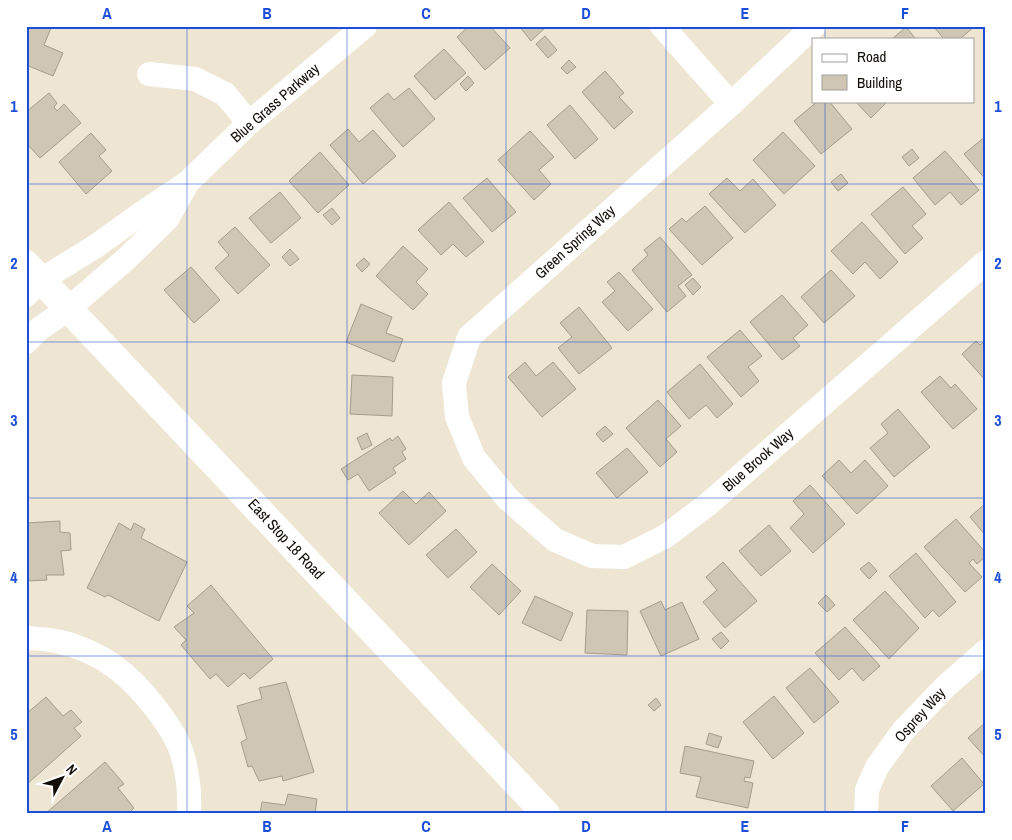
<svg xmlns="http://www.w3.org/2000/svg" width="1012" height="840" font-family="'Archivo Narrow',sans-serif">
<rect width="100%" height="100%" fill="#eee6d2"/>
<!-- building -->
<g fill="#cfc7b4" stroke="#a59d8b">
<polygon points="26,26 46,26 51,28 44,45 63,53 53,76 26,65"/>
<polygon points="469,26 490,26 510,48 485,70 457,37"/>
<polygon points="519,26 547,26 531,41"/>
<polygon points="933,26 975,26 960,39 944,39"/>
<polygon points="906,27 916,39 892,39"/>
<polygon points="545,36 557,50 548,58 536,44"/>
<polygon points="444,49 466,73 435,100 414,76"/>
<polygon points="569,60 576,67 567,74 561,68"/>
<polygon points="605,71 624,93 619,97 633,112 614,129 582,92"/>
<polygon points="468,76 474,83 466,91 460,84"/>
<polygon points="409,88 435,119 403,147 370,108 388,93 394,100"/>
<polygon points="49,93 57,103 54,107 57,111 64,104 81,123 40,158 26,143 26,112"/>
<polygon points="818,101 829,101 852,129 821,154 794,121"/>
<polygon points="855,101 888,101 871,118"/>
<polygon points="570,105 598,139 575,159 547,125"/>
<polygon points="348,129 359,142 373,130 396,156 363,184 330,145"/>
<polygon points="530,131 554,157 539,170 551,184 534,200 498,160"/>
<polygon points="783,132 815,166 784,194 753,160"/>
<polygon points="91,133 106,150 99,156 112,171 86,194 59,162"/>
<polygon points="986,136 986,180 964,154"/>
<polygon points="912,149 919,158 909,166 902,157"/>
<polygon points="945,151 979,190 961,205 950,192 935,205 913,178"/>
<polygon points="320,152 349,185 318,213 289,181"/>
<polygon points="841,174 848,183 838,191 831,182"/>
<polygon points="487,178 516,212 492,232 463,198"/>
<polygon points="727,178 740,191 753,179 776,205 745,233 709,194"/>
<polygon points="903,187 926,214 912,226 923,238 905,254 871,214"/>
<polygon points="280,192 301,218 271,243 249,218"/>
<polygon points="449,202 484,242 466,257 453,244 441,255 418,230"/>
<polygon points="705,206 733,238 702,265 669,229 682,218 686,222"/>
<polygon points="332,208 340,218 332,225 323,215"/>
<polygon points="862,222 898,262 880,279 865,262 853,274 831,251"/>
<polygon points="235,227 270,265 238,294 215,268 229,255 218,242"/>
<polygon points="660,237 692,275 678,286 686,296 667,312 632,270 648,255 644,250"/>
<polygon points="403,246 428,269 416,282 428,294 413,310 376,276"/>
<polygon points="290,249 299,259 290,266 282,257"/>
<polygon points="364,258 370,264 362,272 356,265"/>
<polygon points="191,267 220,300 194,323 164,290"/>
<polygon points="831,270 855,296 824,323 801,297"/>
<polygon points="619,272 653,309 628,331 602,302 615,291 607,282"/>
<polygon points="693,278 701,287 693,295 685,285"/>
<polygon points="782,295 808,325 793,338 800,346 782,360 750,322"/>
<polygon points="361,304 392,317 386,333 403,339 394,362 346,342"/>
<polygon points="579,307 612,348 579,374 558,348 572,337 560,323"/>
<polygon points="740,330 762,356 748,367 759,381 741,397 707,357"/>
<polygon points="986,340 986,381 962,354 976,341 980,345"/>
<polygon points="525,362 536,376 553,362 576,389 542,417 508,377"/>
<polygon points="700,364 733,404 717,418 706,405 689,419 667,392"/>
<polygon points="352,375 393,377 392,416 350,414"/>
<polygon points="940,376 951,388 955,384 977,409 953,429 921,392"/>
<polygon points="658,400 681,426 666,439 677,452 660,467 626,428"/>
<polygon points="898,409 930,447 894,477 870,448 888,433 881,424"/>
<polygon points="605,426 613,434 603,442 596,434"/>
<polygon points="367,433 372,445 362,450 357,438"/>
<polygon points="398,436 406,449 402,452 406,459 393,468 396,473 369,491 358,474 348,480 341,469 390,438 392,441"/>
<polygon points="627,448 648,472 617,498 596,473"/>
<polygon points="839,460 851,473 865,460 888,486 857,514 822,476"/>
<polygon points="810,485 845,524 813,553 790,528 804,514 793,501"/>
<polygon points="403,491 416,504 429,492 446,511 409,545 379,513"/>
<polygon points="986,503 986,536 970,517"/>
<polygon points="956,519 986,553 986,556 977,564 973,559 969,563 982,577 965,592 924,547"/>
<polygon points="60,521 60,532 70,533 71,550 61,551 64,575 46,575 47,580 26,581 26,523"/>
<polygon points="119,523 131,530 134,523 145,529 141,538 187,562 159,621 108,595 105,597 87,588"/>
<polygon points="769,525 791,551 761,576 739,551"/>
<polygon points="456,529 477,552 448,578 426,555"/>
<polygon points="916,553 956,602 939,617 933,610 925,618 889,576"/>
<polygon points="723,562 757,601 725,628 703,602 717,590 706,577"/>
<polygon points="869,562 877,571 869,579 860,569"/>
<polygon points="492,564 521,591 499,615 470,587"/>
<polygon points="211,585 273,659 250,679 244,673 228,687 216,674 210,679 181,645 186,640 174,627 194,613 187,606"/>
<polygon points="885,591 919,628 889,659 853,620"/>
<polygon points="826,595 835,605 827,612 818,603"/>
<polygon points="535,596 573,613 561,641 522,623"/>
<polygon points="661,601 665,610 682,602 699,639 661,656 640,611"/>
<polygon points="587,610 628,611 627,655 585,653"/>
<polygon points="845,627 880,666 863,681 852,668 839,680 815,653"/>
<polygon points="721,632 729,641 721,649 712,639"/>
<polygon points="810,668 839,702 814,723 786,688"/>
<polygon points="286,682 314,772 283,781 282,776 259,781 252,766 248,767 241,742 247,739 237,706 262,699 259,688"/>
<polygon points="774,696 804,733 773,759 743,722"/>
<polygon points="46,697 63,716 71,710 82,722 74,728 81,736 26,785 26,714"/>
<polygon points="656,698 661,705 654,711 648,705"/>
<polygon points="986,722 986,758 968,738"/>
<polygon points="709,733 722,737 718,748 706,744"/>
<polygon points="685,746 754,761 750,778 745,777 744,781 753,783 748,808 696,797 701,777 680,773"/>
<polygon points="962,758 984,784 953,811 931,786"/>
<polygon points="105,762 124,784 118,788 134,808 128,814 45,814"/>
<polygon points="288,794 317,799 315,814 260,814 262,802 285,805"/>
</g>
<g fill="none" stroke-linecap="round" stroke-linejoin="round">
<!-- minor -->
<g stroke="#fff" stroke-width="24">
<polyline points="662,26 731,104"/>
<polyline points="814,26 731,104 469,337 454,383 457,417 474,458 508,499 555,540 592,556 624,557 666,536 707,505 986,262"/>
<polyline points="149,74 195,79 225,94 249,123"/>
<polyline points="26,295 41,280 96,246 142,213 187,183 249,123 365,26"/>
<polyline points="26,342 39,329 68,309 125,260 167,219 185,187"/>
<path d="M26,638C37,639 49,639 60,642C79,646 100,656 115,667C139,684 176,729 183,757C188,775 190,795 189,814"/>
<polyline points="866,814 867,790 877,767 903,731 946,686 986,651"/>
</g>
<!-- tertiary -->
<polyline stroke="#fff" stroke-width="28" points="26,264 546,814"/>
</g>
<!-- grid -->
<path fill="none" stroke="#1d4ed8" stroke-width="1" stroke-opacity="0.55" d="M187,26V814M347,26V814M506,26V814M666,26V814M825,26V39M825,101V814M26,184H986M26,342H986M26,498H986M26,656H986"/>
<g text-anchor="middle" stroke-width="4" stroke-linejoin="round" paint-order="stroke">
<!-- street labels -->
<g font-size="15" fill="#110e08" stroke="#fff">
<text transform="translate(275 103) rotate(-41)" y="5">Blue Grass Parkway</text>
<text transform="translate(575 242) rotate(-42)" y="5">Green Spring Way</text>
<text transform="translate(758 460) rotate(-41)" y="5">Blue Brook Way</text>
<text transform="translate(286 539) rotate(47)" y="5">East Stop 18 Road</text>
<text transform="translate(920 715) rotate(-48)" y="5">Osprey Way</text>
</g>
</g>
<!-- border -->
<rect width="1012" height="840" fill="none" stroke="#ffffff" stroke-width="55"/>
<!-- legend -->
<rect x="812" y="38" width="162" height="65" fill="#ffffff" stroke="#a09f9c"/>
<rect x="822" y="54" width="25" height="8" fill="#ffffff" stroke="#a09f9c"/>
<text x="857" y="62" font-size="15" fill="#110e08">Road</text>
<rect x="822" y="75" width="25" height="15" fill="#cfc7b4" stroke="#a09f9c"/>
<text x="857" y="88" font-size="15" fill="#110e08">Building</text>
<!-- north arrow -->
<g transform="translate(62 778) rotate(49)" stroke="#ffffff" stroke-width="4" paint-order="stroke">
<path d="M0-4L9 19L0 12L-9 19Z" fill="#110e08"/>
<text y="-8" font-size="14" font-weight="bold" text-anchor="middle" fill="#110e08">N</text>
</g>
<rect x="28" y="28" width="956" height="784" fill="none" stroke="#1d4ed8" stroke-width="2"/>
<g font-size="16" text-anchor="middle" font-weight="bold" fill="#1d4ed8">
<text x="107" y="19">A</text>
<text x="267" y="19">B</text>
<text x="426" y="19">C</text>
<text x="586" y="19">D</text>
<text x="745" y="19">E</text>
<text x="905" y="19">F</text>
<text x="14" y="112">1</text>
<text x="998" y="112">1</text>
<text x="14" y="269">2</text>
<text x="998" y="269">2</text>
<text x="14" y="426">3</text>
<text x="998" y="426">3</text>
<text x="14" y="583">4</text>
<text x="998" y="583">4</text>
<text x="14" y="740">5</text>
<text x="998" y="740">5</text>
<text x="107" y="832">A</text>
<text x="267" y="832">B</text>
<text x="426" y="832">C</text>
<text x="586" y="832">D</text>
<text x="745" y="832">E</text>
<text x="905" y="832">F</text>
</g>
</svg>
